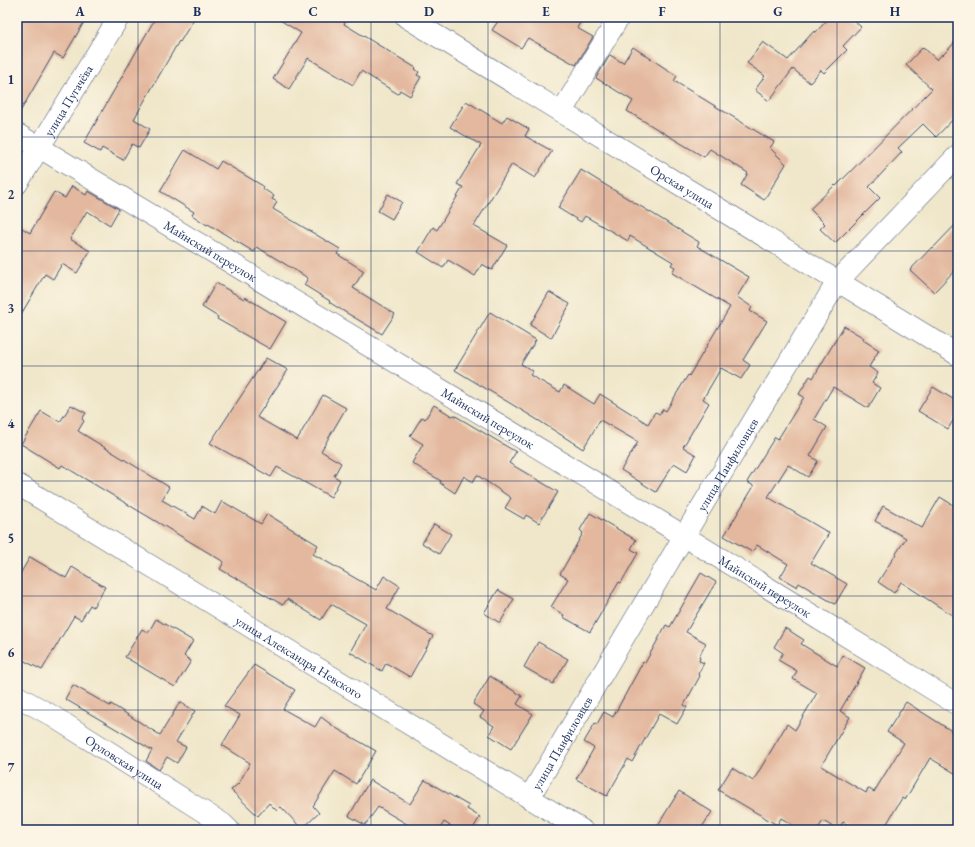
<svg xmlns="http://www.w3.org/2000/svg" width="975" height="847" font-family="'EB Garamond',serif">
<rect width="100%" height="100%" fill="#fcf5e5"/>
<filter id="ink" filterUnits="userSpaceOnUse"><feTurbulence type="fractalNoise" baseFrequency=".025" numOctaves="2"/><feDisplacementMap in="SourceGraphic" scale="8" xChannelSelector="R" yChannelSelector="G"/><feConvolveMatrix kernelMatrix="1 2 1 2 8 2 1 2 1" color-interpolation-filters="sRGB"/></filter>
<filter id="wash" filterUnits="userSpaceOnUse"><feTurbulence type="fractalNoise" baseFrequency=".012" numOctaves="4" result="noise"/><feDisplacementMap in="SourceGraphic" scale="16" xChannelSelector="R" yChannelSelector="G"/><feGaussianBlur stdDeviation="0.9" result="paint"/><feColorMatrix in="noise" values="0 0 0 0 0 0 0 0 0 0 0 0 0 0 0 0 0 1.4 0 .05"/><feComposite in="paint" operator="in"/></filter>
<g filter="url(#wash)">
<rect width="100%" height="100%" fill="#f0e7ca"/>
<g id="blocks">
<!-- building -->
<g fill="#e3b89e">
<polygon points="17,17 87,17 63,58 54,53 17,117"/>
<polygon points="156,17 195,17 180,42 179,41 134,119 150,129 139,148 132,144 123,160 102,148 100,152 84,143"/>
<polygon points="275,17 349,17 344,24 416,68 415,69 419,72 417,75 421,77 410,96 400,90 398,94 361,71 353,85 308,58 289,89 273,79 301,33"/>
<polygon points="501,17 583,17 577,28 593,37 576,65 528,38 521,48 492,30"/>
<polygon points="830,17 850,17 861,27 843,46 847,50 824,73 821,70 810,83 793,69 769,101 755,90 765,76 747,63 763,42 788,60 814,31 815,33"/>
<polygon points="958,39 958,114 936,137 923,124 898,148 902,152 869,187 880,198 835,243 820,229 825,224 810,209 835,185 836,186 932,89 906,65 923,47 937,60 942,54 943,55"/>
<polygon points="633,47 677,76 674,81 774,142 770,148 786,164 764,200 741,185 748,173 710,149 704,157 627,111 633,101 596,78 610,55 623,63"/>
<polygon points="466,101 502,123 507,116 529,129 525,136 552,151 535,178 512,164 474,226 507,245 492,270 482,264 475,276 448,260 443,268 418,252 433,227 437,230 463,187 457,184 481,145 450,127"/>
<polygon points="185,150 216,169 221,161 263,186 262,188 274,196 272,199 277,202 273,209 340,249 337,254 364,271 353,288 395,314 382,334 340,309 329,302 330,301 304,285 308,278 257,247 254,252 208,224 207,225 192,215 194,212 160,191"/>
<polygon points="581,170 699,242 697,246 749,277 737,297 752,307 750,311 767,321 743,360 750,365 741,379 721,368 703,399 709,403 683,447 696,455 687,471 674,463 656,492 621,470 638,442 600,420 583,449 541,422 455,370 490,312 536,340 521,364 533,371 530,375 560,392 564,385 594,404 600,394 648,424 655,412 660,414 663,409 666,411 688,375 689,376 730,307 672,273 675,267 671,265 673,262 630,236 628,241 585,216 581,222 558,208"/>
<polygon points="72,186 86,195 88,191 119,209 110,225 87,211 70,239 90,251 77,273 62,264 53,279 45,274 17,321 17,225 30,233 54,192 65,198"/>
<polygon points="388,194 402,202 392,219 378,211"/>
<polygon points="958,222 958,267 934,292 910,270 932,247 933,248"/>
<polygon points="216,283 244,299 245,297 286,322 270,349 217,319 218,317 202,307"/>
<polygon points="549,292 570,304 551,338 530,325"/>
<polygon points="844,326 864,338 863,340 879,350 869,367 878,373 872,383 880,388 868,408 833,387 814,419 827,427 810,456 818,461 808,477 788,465 768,497 829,533 811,563 847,584 835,604 799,583 797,587 780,577 788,564 757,545 752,552 724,536 754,486 747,482 775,437 778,439 804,397 799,394 810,376 813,378"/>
<polygon points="266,358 288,370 257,417 297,440 323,395 346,408 321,451 341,463 334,476 340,480 331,497 277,467 271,477 210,443"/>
<polygon points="933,387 958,402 958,412 948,429 918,411"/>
<polygon points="71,405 86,413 82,419 84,421 78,431 169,487 162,500 195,519 202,506 215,514 222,501 261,524 267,514 318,545 313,554 376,590 384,576 400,586 387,609 433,636 410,677 386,663 382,671 350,652 366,624 331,604 321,620 287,599 283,605 220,569 224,562 62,465 60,468 21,444 41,411 60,422"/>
<polygon points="434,405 452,416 454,415 516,452 509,463 558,492 539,523 526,515 524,519 505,508 511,498 477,475 473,482 464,476 455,493 440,483 441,481 412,463 423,444 410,436 422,417 425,419"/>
<polygon points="940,497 958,508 958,619 901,582 894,593 878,582 906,538 875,521 883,506 922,528"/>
<polygon points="590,513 636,540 631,549 638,553 621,583 619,582 590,632 563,617 564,615 551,607 568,579 560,574 583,533 580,530"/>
<polygon points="434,524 451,534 439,554 422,543"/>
<polygon points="30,557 66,578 72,567 105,587 93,607 90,605 81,620 74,616 42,670 17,657 17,579"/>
<polygon points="701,573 716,582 686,632 706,643 699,657 700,658 699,661 704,663 698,674 700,676 684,705 687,707 677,724 659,714 632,762 628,759 607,796 576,779 594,748 584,742 595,723 597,724 604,712 613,717 643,662 645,663 666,625 670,627"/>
<polygon points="498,590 514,599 500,623 484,613"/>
<polygon points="156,619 193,641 184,656 191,661 175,687 125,657 142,629 148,633"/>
<polygon points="785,628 804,640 801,644 837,666 843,655 865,668 840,711 850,717 821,766 866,793 868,788 874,792 904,743 887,732 906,702 958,735 958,775 930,758 905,800 902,798 883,830 856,830 843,822 838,830 823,821 817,830 801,830 781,818 777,825 718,790 732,768 753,781 787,724 795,730 817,693 793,679 797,671 778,660 783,653 774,647"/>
<polygon points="538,642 568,659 553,684 524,667"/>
<polygon points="254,665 295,690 283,709 315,727 321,717 336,728 376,751 356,784 335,771 313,806 319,813 302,829 281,807 277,811 269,803 258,816 231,790 239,783 250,763 222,745 240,715 224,706"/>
<polygon points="490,676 522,696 517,704 533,714 511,749 489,735 494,726 480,717 484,711 473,704"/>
<polygon points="73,685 110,706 111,704 160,735 180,702 195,711 176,742 186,747 177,763 167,757 159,770 146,761 152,750 65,699"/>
<polygon points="370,780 410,804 425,780 469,806 467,809 480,817 472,830 457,830 444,822 439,830 417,830 378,807 365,825 349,816"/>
<polygon points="679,791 712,812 700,830 655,830"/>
</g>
</g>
</g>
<g filter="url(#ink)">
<use href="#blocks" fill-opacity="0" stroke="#3b4b6e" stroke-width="1"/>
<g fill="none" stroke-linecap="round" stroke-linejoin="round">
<defs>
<g id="street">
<path id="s1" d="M406,17L958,355"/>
<polyline points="562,111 619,17"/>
<path id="s2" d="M17,134L684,536L958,705"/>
<path id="s3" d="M17,184L119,17"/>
<path id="s4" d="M17,484L582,830"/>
<path id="s5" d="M17,696L49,714L223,824L229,830"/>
<path id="s6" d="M529,798L684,536L837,282L958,155"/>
</g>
</defs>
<!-- street casing -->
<use href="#street" stroke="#3b4b6e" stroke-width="22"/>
<!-- street -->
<use href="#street" stroke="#fff" stroke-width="21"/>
</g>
</g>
<!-- grid -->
<path fill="none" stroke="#1b2f5e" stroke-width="1" stroke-opacity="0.55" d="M138,17V830M255,17V830M371,17V830M488,17V830M604,17V830M720,17V830M837,17V830M17,137H958M17,251H958M17,366H958M17,481H958M17,596H958M17,710H958"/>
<g text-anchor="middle" stroke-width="4" stroke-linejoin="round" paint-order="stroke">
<!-- street labels -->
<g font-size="13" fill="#1b2f5e" stroke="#fcf5e5">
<text dy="5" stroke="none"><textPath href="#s3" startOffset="98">улица Пугачёва</textPath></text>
<text dy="5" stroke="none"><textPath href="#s1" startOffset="324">Орская улица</textPath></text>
<text dy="5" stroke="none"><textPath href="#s2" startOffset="226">Майнский переулок</textPath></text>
<text dy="5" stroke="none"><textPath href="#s2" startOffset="550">Майнский переулок</textPath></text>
<text dy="5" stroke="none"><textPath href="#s6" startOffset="388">улица Панфиловцев</textPath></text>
<text dy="5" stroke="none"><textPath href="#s2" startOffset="874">Майнский переулок</textPath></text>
<text dy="5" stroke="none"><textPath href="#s4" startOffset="331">улица Александра Невского</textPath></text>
<text dy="5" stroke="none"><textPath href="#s6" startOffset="64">улица Панфиловцев</textPath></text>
<text dy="5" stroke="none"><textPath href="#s5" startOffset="126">Орловская улица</textPath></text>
</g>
</g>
<!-- margin -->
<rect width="975" height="847" fill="none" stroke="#fcf5e5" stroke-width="44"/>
<rect x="22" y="22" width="931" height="803" fill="none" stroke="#1b2f5e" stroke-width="1.5"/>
<g font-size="13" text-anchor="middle" font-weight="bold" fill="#1b2f5e">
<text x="80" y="16">A</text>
<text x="197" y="16">B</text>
<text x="313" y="16">C</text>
<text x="429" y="16">D</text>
<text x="546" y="16">E</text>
<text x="662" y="16">F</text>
<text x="778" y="16">G</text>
<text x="895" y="16">H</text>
<text x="11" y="84">1</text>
<text x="11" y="199">2</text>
<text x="11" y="313">3</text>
<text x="11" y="428">4</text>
<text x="11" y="543">5</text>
<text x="11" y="657">6</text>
<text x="11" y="772">7</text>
</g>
</svg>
